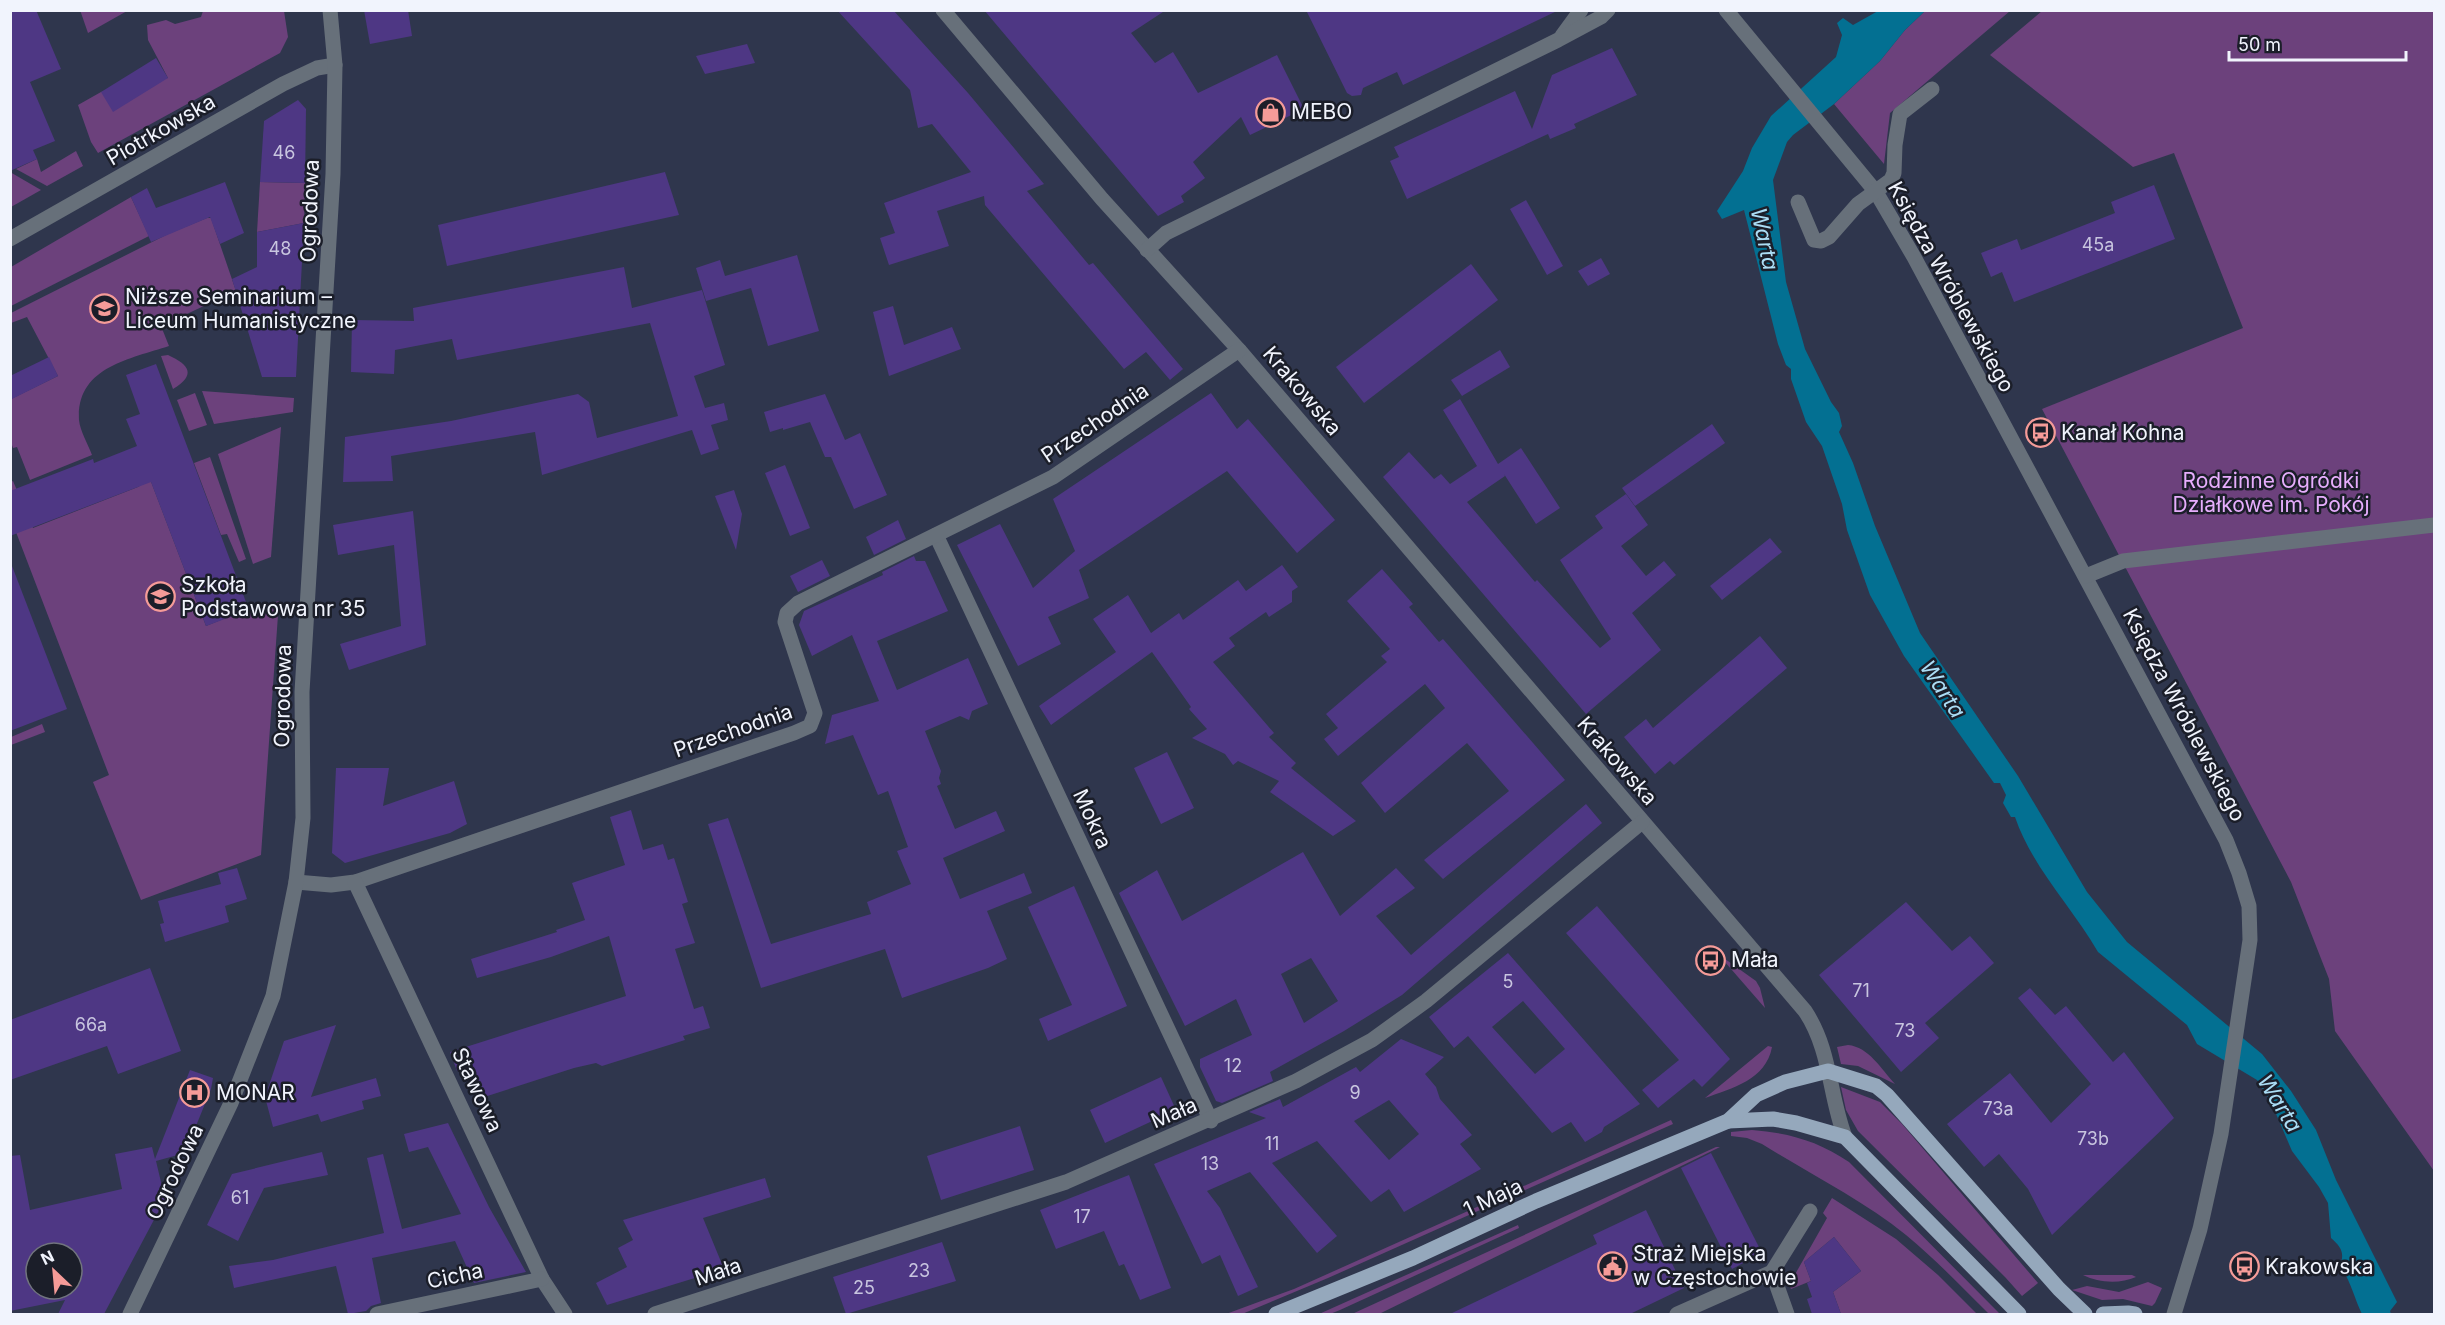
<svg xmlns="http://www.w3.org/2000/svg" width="2445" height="1325" font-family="Inter,sans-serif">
<rect width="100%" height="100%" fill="#2f364d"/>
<!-- green -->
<g fill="#6c417c">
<polygon points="80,10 127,10 127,11 88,33"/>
<polygon points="203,11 284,11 288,37 280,53 98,153 91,142 78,105 101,92 168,78 148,40 147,25 166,20 175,24 201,17"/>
<polygon points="1925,11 2010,11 1890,113 1884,164 1834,104 1880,61 1905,30"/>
<polygon points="2042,11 2434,11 2434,1171 2335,1031 2329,979 2291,882 2042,409 2243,328 2174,153 2133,167 1990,55"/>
<polygon points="76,151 83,166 47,186 16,169 37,159 41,172"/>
<polygon points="10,172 41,190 11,207 10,207"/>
<polygon points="260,182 305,183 304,223 257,232"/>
<polygon points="131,197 149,236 11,306 11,267"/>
<path d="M207,218H211L236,291L161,326L169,346C130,359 76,367 79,420C80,431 88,444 92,455L30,480L17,447L13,448L11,442V399L58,376L27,317L11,323V313L168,234Z"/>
<path d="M168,355C190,365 196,375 173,389L161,356Z"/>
<polygon points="202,391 294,398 293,412 214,424"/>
<polygon points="195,393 207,425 189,431 177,400"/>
<polygon points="281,427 271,557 253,564 218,454"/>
<polygon points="210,457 246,559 239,562 227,534 221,535 194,463"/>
<polygon points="150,479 206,626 248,609 279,601 261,855 141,900 93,782 109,775 11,519 11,482 13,481 33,528 138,487"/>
<polygon points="42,724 45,732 11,745 11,737"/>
<polygon points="1718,954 1756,981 1760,988 1765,1008"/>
<path d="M1848,1045C1869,1047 1881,1069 1895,1084L1858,1066L1841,1064L1837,1047Z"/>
<path d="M1768,1046L1772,1047C1766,1080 1732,1088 1705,1098Z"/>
<polygon points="1841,1087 1880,1102 1902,1124 2038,1283 2022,1296 2005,1277 1858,1131 1846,1110"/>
<polygon points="1671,1120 1673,1124 1328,1278 1242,1314 1226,1314 1294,1289"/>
<path d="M1752,1130C1789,1133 1818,1141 1849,1162L2000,1314H1989C1962,1287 1936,1260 1906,1235C1864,1201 1808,1173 1762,1144L1747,1138L1731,1136V1132Z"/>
<polygon points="1716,1147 1720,1147 1379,1314 1352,1314"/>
<polygon points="1832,1198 1896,1239 1938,1275 1977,1314 1841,1314 1833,1292 1861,1271 1834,1237 1804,1262 1811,1281 1791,1289 1789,1285 1827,1218 1823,1213"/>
<polygon points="1518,1225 1519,1228 1340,1310 1330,1314 1319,1314"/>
<path d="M2083,1275H2132L2136,1277C2120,1284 2099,1283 2083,1275Z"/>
<polygon points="2148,1282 2162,1288 2155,1303 2152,1306 2123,1299 2102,1300 2072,1290 2087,1286 2119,1292"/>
</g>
<!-- water -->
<path fill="#037092" d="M1878,11H1925L1905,30L1880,61L1834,104L1793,135L1787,142L1773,180L1786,282L1805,349L1831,402L1839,413L1842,426L1839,432L1853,463L1875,526L1920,633L2018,776L2087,892L2127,942L2262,1054L2291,1091L2316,1130L2336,1180L2397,1302L2390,1311L2391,1314H2362C2354,1298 2351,1281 2340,1266C2345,1252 2341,1247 2331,1238L2328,1203L2319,1187L2292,1151L2271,1102L2257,1080L2197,1044L2187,1025L2098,952C2072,907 2032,867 2015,817H2011L2003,803L2006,795L2000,783H1994L1904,656L1870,595L1847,530L1842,504L1822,446L1806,422L1791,379V369L1786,365L1778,344L1744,210L1722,219L1717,211L1743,171L1752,148L1771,116L1836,57L1842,35L1837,23L1843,18L1853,25Z"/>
<!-- building -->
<g fill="#4e3784" fill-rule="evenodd">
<polygon points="10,10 36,10 61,69 30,82 55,141 33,150 37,159 10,171"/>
<polygon points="364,10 408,10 412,36 370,44"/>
<polygon points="837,10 893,10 968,93 1044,184 1027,191 1089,265 1093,263 1183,369 1170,380 1146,352 1124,369 985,205 984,196 937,211 949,246 889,265 880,238 895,233 884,203 971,172 932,124 918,128 910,90"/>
<polygon points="984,10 1166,10 1131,33 1155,63 1173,52 1198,93 1277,55 1304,109 1250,135 1241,117 1193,162 1205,178 1181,196 1184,202 1158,216"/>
<polygon points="1306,10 1559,10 1403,85 1397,72 1363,88 1361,95 1352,96 1347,93"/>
<polygon points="747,44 755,63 705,74 696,56"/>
<polygon points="1612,48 1637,95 1574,124 1576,128 1550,139 1548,134 1407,199 1390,161 1399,157 1394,147 1515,91 1532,129 1552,75"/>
<polygon points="156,58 168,78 113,112 101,92"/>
<polygon points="298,100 306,109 305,183 260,182 264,121"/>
<polygon points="665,172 679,215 447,266 438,225"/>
<polygon points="225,182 244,233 220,244 210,217 151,242 131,197 147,188 156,208"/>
<polygon points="2154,185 2175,239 2014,302 2002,272 1991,277 1981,253 2017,239 2021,250 2115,213 2111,202"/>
<polygon points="1526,200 1563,266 1547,275 1510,209"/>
<polygon points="304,223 296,377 262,377 232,279 257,267 257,232"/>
<polygon points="797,255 819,331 768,346 751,288 706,301 696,268 720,260 725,276"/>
<polygon points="1601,258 1610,274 1588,286 1578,271"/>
<polygon points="1471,264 1498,300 1364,403 1336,367"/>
<polygon points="624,267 632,308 702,290 725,365 694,376 705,408 724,403 728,420 711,425 719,449 701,455 692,430 542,475 535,432 391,456 393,481 343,482 345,437 451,421 578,394 589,402 597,438 678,416 650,323 457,360 452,339 395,350 394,374 351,372 352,320 414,321 413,308"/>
<polygon points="893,306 904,345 952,327 961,349 889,376 873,312"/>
<polygon points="1500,350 1510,367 1462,396 1451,380"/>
<polygon points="49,357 58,376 10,400 10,376"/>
<polygon points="156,364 249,610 206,626 151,482 10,536 10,491 93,459 94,463 137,446 126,419 140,414 126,375"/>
<polygon points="1211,393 1237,429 1248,419 1335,520 1297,553 1227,471 1079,570 1089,598 1048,617 1061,644 1018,666 957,545 1000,524 1033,588 1075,551 1053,499"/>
<polygon points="825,394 845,440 860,433 887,495 854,509 831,457 825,457 810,422 783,430 783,428 770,432 764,412"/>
<polygon points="1460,399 1498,464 1521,448 1560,508 1536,524 1504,474 1505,476 1467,502 1535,582 1537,580 1600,648 1611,639 1560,560 1603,528 1595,516 1626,494 1648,525 1621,546 1646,576 1664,561 1676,575 1632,613 1661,650 1586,714 1383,477 1409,452 1434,479 1441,474 1450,484 1477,466 1443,410"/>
<polygon points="1712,424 1725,443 1635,506 1622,488"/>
<polygon points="785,465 810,528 790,536 765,473"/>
<polygon points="734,490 742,514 736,550 715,496"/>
<polygon points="413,511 426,645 349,670 340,644 401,626 394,545 338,555 333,525"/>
<polygon points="898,520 906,539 874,555 866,537"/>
<polygon points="1770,538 1782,552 1722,600 1710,586"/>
<polygon points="914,556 916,561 925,561 948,611 877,641 897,690 968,658 988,704 972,711 969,720 960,716 925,731 941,771 939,778 941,784 937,786 955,829 996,811 1005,831 943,858 960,899 1024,873 1032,893 987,911 1007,959 988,968 902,998 885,949 761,988 708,824 728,818 771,944 871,914 867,902 911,884 897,851 908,847 888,791 878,795 853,735 825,744 832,715 879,701 852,635 812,656 799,625 804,611 883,575 882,572"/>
<polygon points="822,560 830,576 798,592 790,576"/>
<polygon points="1282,565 1298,587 1292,591 1292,602 1269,617 1266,612 1229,638 1235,646 1213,662 1274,733 1269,737 1296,763 1291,768 1356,821 1333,836 1270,792 1279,781 1238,761 1233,765 1225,754 1192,738 1207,729 1189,709 1191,707 1152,652 1051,725 1039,706 1116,652 1093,619 1128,595 1151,633 1179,613 1183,620 1238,580 1246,591"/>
<polygon points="12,566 67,709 10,731 10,567"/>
<polygon points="1382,569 1413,604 1409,607 1439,642 1443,639 1565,780 1443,879 1424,860 1509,791 1467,743 1385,813 1361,783 1445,708 1425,684 1338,756 1324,739 1338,728 1326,714 1387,662 1381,656 1390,649 1347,601"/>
<polygon points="1760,636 1787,668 1674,765 1670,761 1655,774 1624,737 1646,719 1653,728"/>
<polygon points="1167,752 1194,808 1161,824 1134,768"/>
<polygon points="336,768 389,768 383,806 454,781 467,824 450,833 345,863 332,853"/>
<path d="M1586,804L1602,823L1402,995L1344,1031L1270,1072L1273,1081L1222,1103L1216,1101L1200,1067V1059L1252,1035L1236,999L1185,1026L1119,893L1157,870L1182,921L1303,852L1340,916L1396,868L1415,888L1376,916L1411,955ZM1311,958L1338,1001L1304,1023L1281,974Z"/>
<polygon points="631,810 643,850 663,844 668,860 674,858 688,902 682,904 695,943 675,949 694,1009 703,1006 710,1028 683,1036 685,1040 602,1066 596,1063 574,1068 475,1100 465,1068 457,1071 450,1052 626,996 609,936 551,957 477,978 471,959 557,932 556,930 585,920 572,883 625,865 610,817"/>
<polygon points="237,868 247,899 225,906 229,922 165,942 160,924 164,923 158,901 221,884 218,873"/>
<polygon points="1074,886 1127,1006 1048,1041 1039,1019 1072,1005 1028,907"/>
<polygon points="1906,902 1952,951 1970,936 1994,963 1925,1023 1939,1038 1901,1072 1819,975"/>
<polygon points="1597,906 1730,1059 1702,1087 1694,1079 1658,1108 1642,1090 1679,1060 1566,933"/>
<path d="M1508,953L1640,1104L1604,1127L1602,1132L1585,1142L1571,1122L1552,1133L1468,1036L1454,1048L1429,1017ZM1523,1001L1565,1049L1535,1074L1492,1027Z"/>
<polygon points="150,968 181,1051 118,1074 107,1046 10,1080 10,1020"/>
<polygon points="2030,988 2055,1015 2066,1006 2113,1062 2124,1052 2174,1118 2052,1235 2028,1189 1999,1154 1984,1167 1947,1124 2010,1073 2051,1123 2091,1084 2018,998"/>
<polygon points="336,1025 311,1097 376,1078 381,1096 362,1101 364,1109 321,1122 318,1114 273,1127 265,1097 284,1041"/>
<path d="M1401,1039L1444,1057L1425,1074L1436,1087L1440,1099L1472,1135L1460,1144L1481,1169L1404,1212L1389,1189L1371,1202L1317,1141L1272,1163L1337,1236L1317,1253L1250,1172L1207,1191L1220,1208L1258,1287L1238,1296L1220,1255L1202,1264L1154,1164L1266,1118L1249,1112L1280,1099L1283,1107L1356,1067L1360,1072ZM1389,1100L1419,1134L1389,1160L1354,1121Z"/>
<path d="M190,1070L213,1078L211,1089L185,1153L156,1161L165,1199L104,1314H58L65,1300L10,1311V1156L20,1155L30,1210L122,1189L115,1154L152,1147L155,1159ZM36,1253H72V1289H36Z"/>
<polygon points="1161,1077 1176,1110 1105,1143 1090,1110"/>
<polygon points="448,1123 489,1207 526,1272 474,1283 455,1241 372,1258 381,1303 371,1306 366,1311 348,1314 336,1266 234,1288 229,1266 273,1260 384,1233 367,1158 383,1154 402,1229 461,1214 428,1147 409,1152 404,1134"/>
<polygon points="1020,1126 1034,1170 941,1200 927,1156"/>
<polygon points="322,1152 328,1175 264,1188 238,1241 207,1225 232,1174"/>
<polygon points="1711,1153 1762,1253 1732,1269 1681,1168"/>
<polygon points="1129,1175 1171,1288 1140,1300 1124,1264 1119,1266 1104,1231 1056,1249 1040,1210"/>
<polygon points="765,1178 771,1197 703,1218 724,1269 607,1305 596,1283 627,1267 618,1248 633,1240 623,1220"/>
<polygon points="1646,1210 1684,1288 1630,1314 1450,1314 1597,1244 1593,1235"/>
<polygon points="1834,1237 1861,1271 1833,1292 1841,1314 1812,1314 1807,1299 1812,1297 1807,1283 1811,1281 1804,1262"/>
<polygon points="942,1242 956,1281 846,1314 833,1277"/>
</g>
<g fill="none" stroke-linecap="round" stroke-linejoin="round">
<!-- minor -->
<g stroke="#67707a" stroke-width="15">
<path d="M943,10L1102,199L1239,350L1805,1011C1831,1050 1829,1095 1845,1137"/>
<polyline points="1726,10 1876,192 1914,257 2226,840 2239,873 2249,906 2250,940 2221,1134 2200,1229 2174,1314"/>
<polyline points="1562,36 1581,10"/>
<polyline points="1798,202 1814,240 1821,241 1829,237 1858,204 1891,180 1894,173 1895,145 1900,114 1932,89"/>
<polyline points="10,239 283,84 317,68 335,65"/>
<polyline points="1147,250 1166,233 1558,40 1601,17 1608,10"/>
<polyline points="936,535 1211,1121"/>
<polyline points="2086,576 2123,561 2434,525"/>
<polyline points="296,882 331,885 355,882 794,733 810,726 815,713 785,622 787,613 798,603 1053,477 1239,350"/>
<polyline points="355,882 542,1279 565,1314"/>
<polyline points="1772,1272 1787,1314"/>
<polyline points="130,1314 231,1103 273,996 296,882 303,818 302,692 333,174 335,65 330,10"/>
<polyline points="377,1314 542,1279"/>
<polyline points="655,1314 1066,1182 1296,1081 1372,1040 1426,1001 1642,822"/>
<polyline points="1677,1314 1772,1272 1810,1211"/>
</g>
<!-- major -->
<g stroke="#95a8bc" stroke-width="15">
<polyline points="1728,1121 1773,1119 1796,1123 1845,1137 2019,1314"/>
<polyline points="1276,1314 1413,1258 1536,1201 1728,1121 1756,1095 1785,1082 1828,1071 1876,1086 1887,1095 2059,1289 2085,1314"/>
<polyline points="2103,1314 2128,1313 2135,1314"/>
</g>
</g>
<!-- icons -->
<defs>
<symbol id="shop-ring" viewBox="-11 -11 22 22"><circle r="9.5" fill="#1b1e29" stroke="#f59b98" stroke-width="1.5"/><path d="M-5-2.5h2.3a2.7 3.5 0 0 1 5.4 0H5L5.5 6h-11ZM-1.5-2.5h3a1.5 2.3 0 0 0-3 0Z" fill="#f59b98"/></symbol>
<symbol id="school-ring" viewBox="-11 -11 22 22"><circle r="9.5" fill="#1b1e29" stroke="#f59b98" stroke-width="1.5"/><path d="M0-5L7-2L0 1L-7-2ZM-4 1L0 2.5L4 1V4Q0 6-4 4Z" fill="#f59b98"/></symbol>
<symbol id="bus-ring" viewBox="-11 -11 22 22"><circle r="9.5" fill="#1b1e29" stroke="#f59b98" stroke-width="1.5"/><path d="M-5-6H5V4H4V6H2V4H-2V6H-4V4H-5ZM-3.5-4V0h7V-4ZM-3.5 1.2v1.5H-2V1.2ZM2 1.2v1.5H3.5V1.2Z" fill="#f59b98"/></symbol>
<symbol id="hospital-ring" viewBox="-11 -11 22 22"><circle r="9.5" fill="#1b1e29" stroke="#f59b98" stroke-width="1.5"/><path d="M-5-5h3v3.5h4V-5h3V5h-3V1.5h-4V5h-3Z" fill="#f59b98"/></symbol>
<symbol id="civic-ring" viewBox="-11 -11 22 22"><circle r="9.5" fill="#1b1e29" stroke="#f59b98" stroke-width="1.5"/><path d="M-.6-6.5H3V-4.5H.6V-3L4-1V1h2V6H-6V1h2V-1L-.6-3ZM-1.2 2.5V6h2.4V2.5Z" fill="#f59b98"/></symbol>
</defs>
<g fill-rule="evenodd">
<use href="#shop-ring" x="1254" y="96" width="33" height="33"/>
<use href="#school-ring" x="88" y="292" width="33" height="33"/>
<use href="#bus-ring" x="2024" y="416" width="33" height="33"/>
<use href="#school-ring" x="144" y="580" width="33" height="33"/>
<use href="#bus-ring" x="1694" y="944" width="33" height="33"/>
<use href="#hospital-ring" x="178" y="1076" width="33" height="33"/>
<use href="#civic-ring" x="1596" y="1250" width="33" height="33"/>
<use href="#bus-ring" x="2228" y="1250" width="33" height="33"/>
</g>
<g text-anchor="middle" stroke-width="5" stroke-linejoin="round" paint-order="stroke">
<!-- number labels -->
<g font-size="18" fill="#c8c5df">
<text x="284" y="159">46</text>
<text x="2098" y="251">45a</text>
<text x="280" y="255">48</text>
<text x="1508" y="988">5</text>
<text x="1861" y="997">71</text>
<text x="91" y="1031">66a</text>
<text x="1905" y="1037">73</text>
<text x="1233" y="1072">12</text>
<text x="1355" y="1099">9</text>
<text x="1998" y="1115">73a</text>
<text x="2093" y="1145">73b</text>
<text x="1272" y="1150">11</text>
<text x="1210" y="1170">13</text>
<text x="240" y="1204">61</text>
<text x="1082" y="1223">17</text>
<text x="919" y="1277">23</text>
<text x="864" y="1294">25</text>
</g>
<!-- poi labels -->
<g font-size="21" fill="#f1f4fd" stroke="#1b1e29" text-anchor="start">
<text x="1291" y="119">MEBO</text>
<text x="125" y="304">Niższe Seminarium –<tspan x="125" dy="24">Liceum Humanistyczne</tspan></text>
<text x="2061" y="440">Kanał Kohna</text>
<text x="181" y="592">Szkoła<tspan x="181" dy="24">Podstawowa nr 35</tspan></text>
<text x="1731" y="967">Mała</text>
<text x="216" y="1100">MONAR</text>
<text x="1633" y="1261">Straż Miejska<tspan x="1633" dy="24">w Częstochowie</tspan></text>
<text x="2265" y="1274">Krakowska</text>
</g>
<!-- street labels -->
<g font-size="21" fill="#f1f4fd" stroke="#1b1e29">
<text transform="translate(161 130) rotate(-30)" y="7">Piotrkowska</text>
<text transform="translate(310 211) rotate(-88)" y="7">Ogrodowa</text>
<text transform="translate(1951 287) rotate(61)" y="7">Księdza Wróblewskiego</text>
<text transform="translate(1302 391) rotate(50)" y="7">Krakowska</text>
<text transform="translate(1095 423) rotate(-34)" y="7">Przechodnia</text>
<text transform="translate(283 696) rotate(-89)" y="7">Ogrodowa</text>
<text transform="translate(2184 715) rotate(62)" y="7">Księdza Wróblewskiego</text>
<text transform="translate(733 731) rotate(-19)" y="7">Przechodnia</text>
<text transform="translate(1617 761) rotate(49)" y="7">Krakowska</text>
<text transform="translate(1092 819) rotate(65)" y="7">Mokra</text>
<text transform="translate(477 1090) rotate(65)" y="7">Stawowa</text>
<text transform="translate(1174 1113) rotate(-23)" y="7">Mała</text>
<text transform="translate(175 1172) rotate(-64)" y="7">Ogrodowa</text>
<text transform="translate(1493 1198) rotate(-25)" y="7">1 Maja</text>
<text transform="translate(718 1272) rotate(-18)" y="7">Mała</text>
<text transform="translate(455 1276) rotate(-12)" y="7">Cicha</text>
</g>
<!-- park labels -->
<g font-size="21" fill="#e6adfc" stroke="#1b1e29">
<text x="2271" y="488">Rodzinne Ogródki<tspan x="2271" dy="24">Działkowe im. Pokój</tspan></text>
</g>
<!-- water labels -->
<g font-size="22" font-style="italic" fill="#abddf5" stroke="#1b1e29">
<text transform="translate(1765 239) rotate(78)" y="8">Warta</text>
<text transform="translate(1943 689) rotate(57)" y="8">Warta</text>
<text transform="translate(2280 1103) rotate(58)" y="8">Warta</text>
</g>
</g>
<!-- border -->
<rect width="2445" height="1325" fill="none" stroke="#f1f4fd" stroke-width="24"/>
<!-- north arrow -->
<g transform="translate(54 1271) rotate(334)"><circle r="28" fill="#1b1e29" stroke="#71747e" stroke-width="1.5"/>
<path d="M0-4.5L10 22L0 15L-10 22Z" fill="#f59b98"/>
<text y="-9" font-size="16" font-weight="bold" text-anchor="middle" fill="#f1f4fd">N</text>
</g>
<!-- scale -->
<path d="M2229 51v9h177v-9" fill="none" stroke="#f1f4fd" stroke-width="3"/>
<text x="2238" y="51" font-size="18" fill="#f1f4fd" stroke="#1b1e29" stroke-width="4.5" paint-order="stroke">50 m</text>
</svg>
